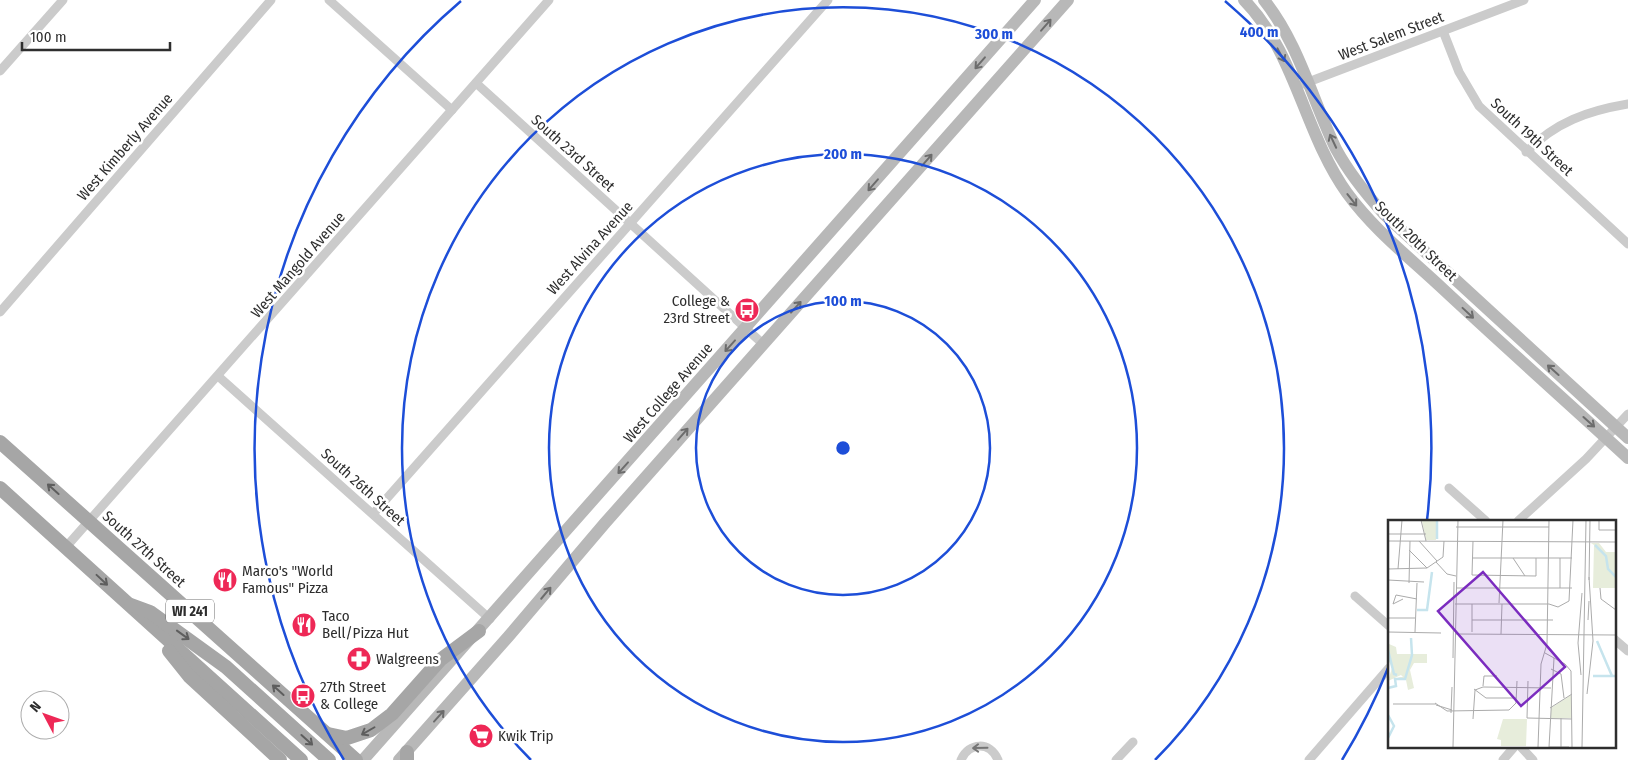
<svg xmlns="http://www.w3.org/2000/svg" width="1628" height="760" font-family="'Fira Sans Condensed',sans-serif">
<rect width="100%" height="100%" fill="#fff"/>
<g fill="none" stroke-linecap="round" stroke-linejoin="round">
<!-- street -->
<g stroke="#cbcbcb" stroke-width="9">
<polyline points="329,0 452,110"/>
<polyline points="1443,31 1459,72 1479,106 1628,244"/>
<polyline points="0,71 63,0"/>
<polyline points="476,83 763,344"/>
<polyline points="1303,84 1524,0"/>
<path d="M1526,152C1556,122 1587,111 1628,104"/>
<polyline points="0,312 271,0"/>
<polyline points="218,376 490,619"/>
<polyline points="1449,488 1486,521"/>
<polyline points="373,514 828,0"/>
<polyline points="1518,521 1586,459 1628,414"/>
<polyline points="66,547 549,0"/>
<polyline points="1355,596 1389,626"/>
<polyline points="1614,639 1628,651"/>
<polyline points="1520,746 1533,760"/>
<path d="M961,760C969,742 990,741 998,760"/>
<polyline points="1116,760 1133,742"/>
<polyline points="1309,760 1389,668"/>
<polyline points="1503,760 1515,746"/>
</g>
<!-- secondary -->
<g stroke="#b8b8b8" stroke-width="12">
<path d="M1244,0C1296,53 1304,133 1347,193C1374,230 1410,258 1443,289C1504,346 1566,401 1628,458"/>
<path d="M1264,0C1299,44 1312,99 1336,149C1349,173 1366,194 1384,214L1628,438"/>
<polyline points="363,760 1035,0"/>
<polyline points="399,760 508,637 605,523 1068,0"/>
</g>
<!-- primary -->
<g stroke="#a6a6a6" stroke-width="14">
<polyline points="0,442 356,760"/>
<polyline points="0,488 301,760"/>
<polyline points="131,605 150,612 226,667 329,760"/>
<polyline points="169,651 189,676 280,760"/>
<polyline points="328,734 347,738 371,730 392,714 440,660 479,631"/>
<polyline points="407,752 407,760"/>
</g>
</g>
<!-- one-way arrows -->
<defs><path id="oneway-shaft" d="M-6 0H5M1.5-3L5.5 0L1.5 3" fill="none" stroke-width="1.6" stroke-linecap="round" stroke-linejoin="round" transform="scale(1.25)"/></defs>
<g stroke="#6c6c6c">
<use href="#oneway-shaft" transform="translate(1046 25) rotate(-49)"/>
<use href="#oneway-shaft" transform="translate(1281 55) rotate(62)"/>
<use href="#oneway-shaft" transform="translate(980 63) rotate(131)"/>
<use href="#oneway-shaft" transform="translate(1333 141) rotate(-115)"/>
<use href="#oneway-shaft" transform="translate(927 160) rotate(-49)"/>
<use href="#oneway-shaft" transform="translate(873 185) rotate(131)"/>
<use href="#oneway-shaft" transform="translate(1352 200) rotate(52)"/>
<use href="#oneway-shaft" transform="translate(796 307) rotate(-48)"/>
<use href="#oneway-shaft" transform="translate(1468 313) rotate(43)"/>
<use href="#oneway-shaft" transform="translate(730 346) rotate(132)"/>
<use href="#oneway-shaft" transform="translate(1553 370) rotate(-138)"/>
<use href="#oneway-shaft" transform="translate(1589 422) rotate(42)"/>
<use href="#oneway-shaft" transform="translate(683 434) rotate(-49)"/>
<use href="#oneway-shaft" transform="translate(623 468) rotate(132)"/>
<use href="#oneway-shaft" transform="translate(546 593) rotate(-50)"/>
<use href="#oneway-shaft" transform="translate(439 716) rotate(-48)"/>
</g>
<g stroke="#5e5e5e">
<use href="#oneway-shaft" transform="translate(53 489) rotate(-138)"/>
<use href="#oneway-shaft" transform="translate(102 580) rotate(43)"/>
<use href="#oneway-shaft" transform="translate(183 635) rotate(36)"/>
<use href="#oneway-shaft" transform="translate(278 690) rotate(-138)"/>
<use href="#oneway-shaft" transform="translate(368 731) rotate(150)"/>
<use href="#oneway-shaft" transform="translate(307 740) rotate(42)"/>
</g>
<use stroke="#757575" href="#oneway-shaft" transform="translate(980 748) rotate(179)"/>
<!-- distance rings -->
<g fill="none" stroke="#1d4ed8" stroke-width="2.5">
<circle cx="843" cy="448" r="147"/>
<circle cx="843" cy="448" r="294"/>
<path d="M531 760A441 441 0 1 1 1155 760"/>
<path d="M1388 668A588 588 0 0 1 1342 760M344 760A588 588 0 0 1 461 1M1225 1A588 588 0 0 1 1427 520"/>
</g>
<!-- icons -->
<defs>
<symbol id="bus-disc" viewBox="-11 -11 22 22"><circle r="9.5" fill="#ee2856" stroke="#fff"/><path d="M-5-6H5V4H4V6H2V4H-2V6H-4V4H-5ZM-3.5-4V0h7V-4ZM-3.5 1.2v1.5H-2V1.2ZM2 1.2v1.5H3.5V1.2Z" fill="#fff"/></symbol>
<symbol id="restaurant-disc" viewBox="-11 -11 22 22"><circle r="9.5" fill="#ee2856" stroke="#fff"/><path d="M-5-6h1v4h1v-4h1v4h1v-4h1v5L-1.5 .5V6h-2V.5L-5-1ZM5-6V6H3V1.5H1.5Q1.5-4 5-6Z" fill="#fff"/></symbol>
<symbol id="pharmacy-disc" viewBox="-11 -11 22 22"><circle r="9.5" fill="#ee2856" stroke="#fff"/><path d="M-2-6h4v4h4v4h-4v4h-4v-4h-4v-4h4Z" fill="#fff"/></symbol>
<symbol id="supermarket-disc" viewBox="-11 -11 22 22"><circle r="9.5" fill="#ee2856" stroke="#fff"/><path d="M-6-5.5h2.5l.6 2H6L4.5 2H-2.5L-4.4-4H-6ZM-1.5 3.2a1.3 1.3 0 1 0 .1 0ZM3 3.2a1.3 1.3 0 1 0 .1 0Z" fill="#fff"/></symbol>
</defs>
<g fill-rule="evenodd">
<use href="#bus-disc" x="733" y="296" width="28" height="28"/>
<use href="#restaurant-disc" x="211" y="566" width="28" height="28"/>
<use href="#restaurant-disc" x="290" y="611" width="28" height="28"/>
<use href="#pharmacy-disc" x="345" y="645" width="28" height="28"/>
<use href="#bus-disc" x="289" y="682" width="28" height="28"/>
<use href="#supermarket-disc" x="467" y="722" width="28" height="28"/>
</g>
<g text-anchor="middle" stroke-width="5" stroke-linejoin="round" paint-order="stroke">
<!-- shield labels -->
<rect fill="#fff" stroke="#6d6d6d" stroke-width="1" x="166" y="599.5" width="48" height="23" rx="4"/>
<g font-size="14" font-weight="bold" fill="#2e2e2e">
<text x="190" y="616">WI 241</text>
</g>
<!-- street labels -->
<g font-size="15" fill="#2e2e2e" stroke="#fff">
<text transform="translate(1391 36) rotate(-21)" y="5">West Salem Street</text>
<text transform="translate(1532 137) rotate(43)" y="5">South 19th Street</text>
<text transform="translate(125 147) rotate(-49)" y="5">West Kimberly Avenue</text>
<text transform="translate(573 153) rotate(42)" y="5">South 23rd Street</text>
<text transform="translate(1416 241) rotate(44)" y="5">South 20th Street</text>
<text transform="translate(590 248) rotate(-48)" y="5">West Alvina Avenue</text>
<text transform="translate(298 265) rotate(-49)" y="5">West Mangold Avenue</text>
<text transform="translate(668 393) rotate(-49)" y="5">West College Avenue</text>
<text transform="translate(363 487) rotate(42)" y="5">South 26th Street</text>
<text transform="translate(144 549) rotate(42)" y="5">South 27th Street</text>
</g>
<!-- poi labels -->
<g font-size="15" fill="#2e2e2e" stroke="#fff" text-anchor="start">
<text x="730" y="306" text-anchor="end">College &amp;<tspan x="730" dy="17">23rd Street</tspan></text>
<text x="242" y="576">Marco's "World<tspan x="242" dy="17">Famous" Pizza</tspan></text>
<text x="322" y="621">Taco<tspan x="322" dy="17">Bell/Pizza Hut</tspan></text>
<text x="376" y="664">Walgreens</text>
<text x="320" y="692">27th Street<tspan x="320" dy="17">&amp; College</tspan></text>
<text x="498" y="741">Kwik Trip</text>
</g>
</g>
<!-- overview -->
<g transform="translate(1388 520)">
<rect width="228" height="228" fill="#fff"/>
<path d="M49,0L48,20H38L34,1ZM203,23H211L218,32H227V68H205L206,25ZM0,115L1,124L8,127L9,134H39V143H26L22,150L26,168L20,170L18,160L9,157H15L13,155L0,161L4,148L0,139ZM183,175L184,198H163V188ZM115,199H139L138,226H113V220L109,219Z" fill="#e7eddb"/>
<path fill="none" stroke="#c6e4ed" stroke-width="2.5" d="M49,19V0M207,25L218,36L220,49L228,57M29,90H39L44,52M209,121L224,156M0,130L6,154L9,155M205,156H228M0,168L8,166L7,159H17L24,135L23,118M0,195L6,206L0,218"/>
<path fill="none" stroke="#ababab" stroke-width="1" d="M33,0L38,21M211,0V10H228M68,7H161M0,14H38M0,21L228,22M31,21L49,41M85,21L84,55L148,56V38M21,30L39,48M85,38H184M125,38L137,56M48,42L59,54L68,56M0,49L39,48L55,37L56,21M10,49L14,0M0,60L36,62M201,60L202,0M21,63L22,21M68,68H184M172,68V38M212,68L213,79L228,90M15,79L5,84L8,75L29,79M111,83L115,0M67,84H161L170,87L181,81L185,0M0,98H27M84,100H165M200,100L201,81M0,112L53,113M27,112L29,63M84,112V84M68,114L228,115M113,114L114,84M157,133L177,144L183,151L184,227M65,138L66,62M163,149L173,154L176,178M193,155L190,123L194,73M140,161L139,198L184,199M95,166L96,156H109M86,169L98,178H128M87,170L95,167L163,168M199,174L205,121L201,57M47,183L59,191L121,190L128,183L129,161M5,184H48M48,185L64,190M162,188L184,174M63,193L64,167M85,199L87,170M65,227L70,0M150,227L153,144L159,124L161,0M161,227L166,138M161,227H181M173,227V198M194,227L198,0"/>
<path fill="#7b2cbf" fill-opacity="0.15" stroke="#7b2cbf" stroke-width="2.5" d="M95,52L177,147L133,186L50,91Z"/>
<rect width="228" height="228" fill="none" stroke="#2e2e2e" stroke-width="2.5"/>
</g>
<circle cx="843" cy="448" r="8" fill="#1d4ed8" stroke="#fff" stroke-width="2.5"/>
<g font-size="15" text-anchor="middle" font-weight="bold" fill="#1d4ed8" stroke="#fff" stroke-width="5" stroke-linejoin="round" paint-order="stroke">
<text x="1259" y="37">400 m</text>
<text x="994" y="39">300 m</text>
<text x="843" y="159">200 m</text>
<text x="843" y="306">100 m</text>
</g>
<!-- north arrow -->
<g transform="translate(45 715) rotate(311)"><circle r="24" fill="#ffffff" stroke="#ababab"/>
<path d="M0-4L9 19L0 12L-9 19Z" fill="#ee2856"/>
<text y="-8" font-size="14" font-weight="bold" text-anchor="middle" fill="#2e2e2e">N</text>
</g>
<!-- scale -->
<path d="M22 42v8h148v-8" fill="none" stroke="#2e2e2e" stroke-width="2.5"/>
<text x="30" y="42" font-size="15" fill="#2e2e2e" stroke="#ffffff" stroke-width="4" paint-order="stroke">100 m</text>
</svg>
